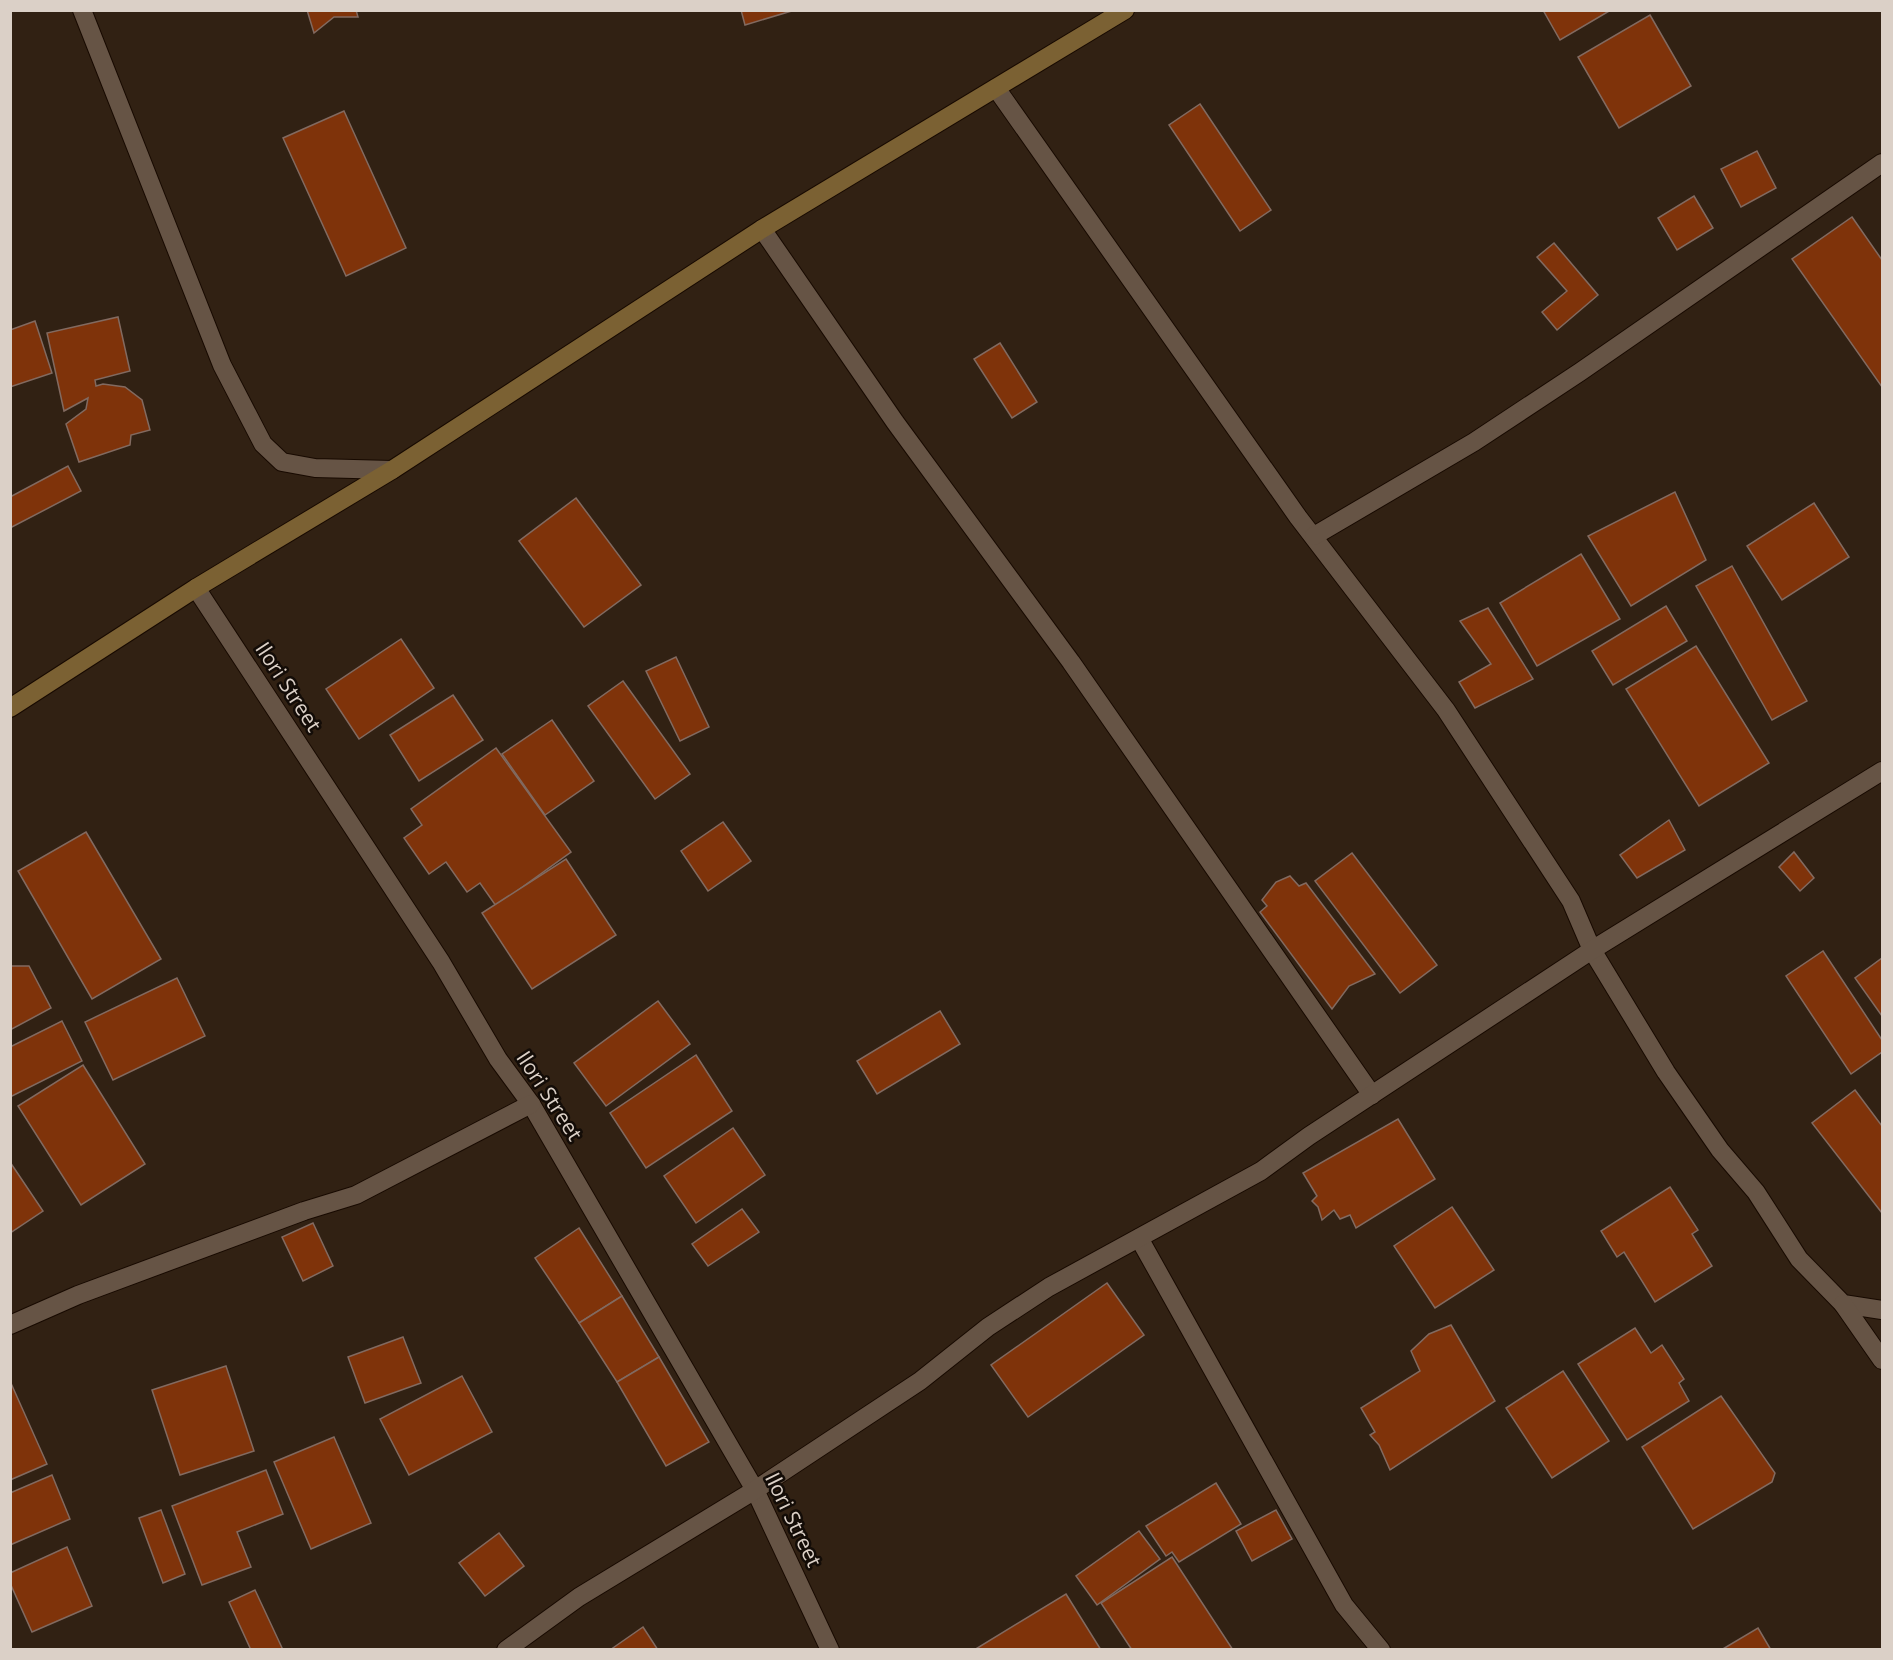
<svg xmlns="http://www.w3.org/2000/svg" width="1893" height="1660" font-family="'Open Sans',sans-serif">
<rect width="100%" height="100%" fill="#312113"/>
<!-- building -->
<g fill="#7f330a" stroke="#826a60" stroke-width="1.5">
<polygon points="307,10 356,10 358,17 334,17 314,33"/>
<polygon points="741,10 795,10 745,25"/>
<polygon points="1543,10 1611,10 1560,40"/>
<polygon points="1650,15 1691,86 1619,128 1578,57"/>
<polygon points="1200,104 1271,210 1240,231 1169,125"/>
<polygon points="344,111 406,248 346,276 283,138"/>
<polygon points="1757,151 1776,188 1741,207 1721,169"/>
<polygon points="1694,196 1713,228 1677,250 1658,218"/>
<polygon points="1852,217 1882,260 1882,387 1792,259"/>
<polygon points="1554,243 1598,295 1557,330 1542,312 1567,291 1537,257"/>
<polygon points="118,317 130,371 95,380 96,386 103,384 125,387 142,400 150,430 131,435 130,445 79,462 66,424 86,409 88,398 64,411 47,333"/>
<polygon points="35,321 52,373 10,387 10,330"/>
<polygon points="1000,343 1037,402 1012,418 974,359"/>
<polygon points="68,466 81,491 10,528 10,497"/>
<polygon points="1675,492 1706,560 1631,606 1588,536"/>
<polygon points="576,498 641,585 584,627 519,541"/>
<polygon points="1814,503 1849,557 1782,600 1747,546"/>
<polygon points="1581,554 1620,619 1537,666 1500,603"/>
<polygon points="1732,566 1807,701 1772,720 1696,586"/>
<polygon points="1666,606 1687,641 1613,685 1592,651"/>
<polygon points="1488,608 1533,679 1475,708 1459,682 1491,664 1460,621"/>
<polygon points="401,639 434,688 359,739 326,689"/>
<polygon points="1696,646 1769,763 1699,806 1626,689"/>
<polygon points="676,657 709,727 680,741 646,671"/>
<polygon points="623,681 690,774 655,799 588,706"/>
<polygon points="453,695 483,740 419,781 390,735"/>
<polygon points="552,720 594,781 545,815 502,754"/>
<polygon points="496,748 571,852 496,906 480,883 467,892 446,862 429,874 404,838 422,825 411,809"/>
<polygon points="1669,820 1685,850 1637,878 1620,855"/>
<polygon points="723,822 751,861 708,891 681,851"/>
<polygon points="86,832 161,959 92,999 18,871"/>
<polygon points="1794,852 1814,878 1800,891 1779,867"/>
<polygon points="1352,853 1437,965 1400,993 1315,881"/>
<polygon points="566,859 616,935 532,989 482,913"/>
<polygon points="1290,876 1299,886 1306,883 1375,974 1349,986 1332,1009 1260,912 1267,906 1262,900 1276,882"/>
<polygon points="1823,951 1882,1040 1882,1052 1851,1074 1786,976"/>
<polygon points="1882,958 1882,1016 1855,978"/>
<polygon points="10,966 29,966 51,1008 10,1030"/>
<polygon points="177,978 205,1036 113,1080 85,1022"/>
<polygon points="658,1001 690,1044 606,1106 574,1063"/>
<polygon points="940,1011 960,1044 877,1094 857,1061"/>
<polygon points="62,1021 82,1061 10,1097 10,1047"/>
<polygon points="696,1055 732,1111 646,1168 610,1113"/>
<polygon points="83,1065 145,1164 81,1205 18,1106"/>
<polygon points="1855,1090 1882,1126 1882,1213 1812,1123"/>
<polygon points="1398,1119 1435,1179 1356,1228 1350,1215 1340,1219 1334,1210 1322,1220 1318,1207 1312,1201 1317,1196 1303,1173"/>
<polygon points="733,1128 765,1175 696,1223 664,1176"/>
<polygon points="10,1162 43,1211 10,1233"/>
<polygon points="1670,1187 1698,1230 1692,1234 1712,1266 1655,1302 1624,1252 1617,1257 1601,1231"/>
<polygon points="1452,1207 1494,1270 1435,1308 1394,1246"/>
<polygon points="742,1209 759,1232 708,1266 692,1244"/>
<polygon points="313,1223 333,1266 303,1281 282,1237"/>
<polygon points="579,1228 622,1296 579,1323 535,1258"/>
<polygon points="1107,1283 1144,1335 1028,1417 991,1365"/>
<polygon points="622,1296 659,1357 617,1382 579,1323"/>
<polygon points="1451,1325 1495,1401 1390,1470 1379,1445 1370,1435 1375,1432 1361,1408 1420,1371 1411,1351 1429,1334"/>
<polygon points="1635,1328 1651,1353 1662,1345 1684,1379 1679,1383 1689,1401 1627,1440 1578,1364"/>
<polygon points="403,1337 421,1383 365,1403 348,1357"/>
<polygon points="659,1357 709,1442 666,1466 617,1382"/>
<polygon points="226,1366 254,1451 180,1475 152,1390"/>
<polygon points="1563,1371 1609,1441 1552,1478 1506,1408"/>
<polygon points="462,1376 492,1432 409,1475 380,1419"/>
<polygon points="10,1381 47,1464 10,1480"/>
<polygon points="1721,1396 1775,1473 1772,1482 1693,1529 1642,1447"/>
<polygon points="334,1437 371,1523 311,1549 274,1462"/>
<polygon points="266,1470 283,1514 237,1532 251,1567 202,1585 172,1506"/>
<polygon points="52,1475 70,1519 10,1545 10,1493"/>
<polygon points="1216,1483 1241,1524 1179,1562 1172,1552 1166,1556 1146,1526"/>
<polygon points="161,1510 185,1574 163,1583 139,1518"/>
<polygon points="1276,1510 1292,1539 1252,1561 1236,1531"/>
<polygon points="1139,1531 1160,1559 1097,1605 1076,1576"/>
<polygon points="499,1533 524,1566 485,1596 459,1563"/>
<polygon points="67,1547 92,1606 32,1632 10,1583 10,1573"/>
<polygon points="1172,1557 1233,1650 1132,1650 1101,1603"/>
<polygon points="255,1590 283,1650 251,1650 229,1602"/>
<polygon points="1066,1594 1101,1650 974,1650"/>
<polygon points="643,1627 658,1650 610,1650"/>
<polygon points="1758,1628 1771,1650 1721,1650"/>
</g>
<g fill="none" stroke-linecap="round" stroke-linejoin="round">
<defs>
<g id="minor">
<polyline points="82,10 222,365 263,444 282,462 315,468 392,470"/>
<polyline points="996,88 1298,517 1446,710 1571,901 1592,950 1666,1072 1720,1150 1756,1192 1799,1259 1843,1304 1882,1310"/>
<polyline points="762,229 895,422 1071,662 1372,1095"/>
<polyline points="1314,536 1474,442 1580,372 1882,163"/>
<polyline points="196,588 441,962 498,1059 531,1104 755,1490 830,1650"/>
<polyline points="1139,1238 1344,1605 1381,1650"/>
<polyline points="1843,1304 1882,1360"/>
<polyline points="10,1325 78,1295 304,1211 356,1195 531,1104"/>
<polyline points="506,1650 579,1597 755,1490 920,1381 988,1327 1049,1287 1261,1171 1309,1136 1592,950 1882,771"/>
</g>
<polyline id="secondary" points="10,708 196,588 392,470 762,229 1125,10"/>
</defs>
<!-- minor casing -->
<use href="#minor" stroke="#180a01" stroke-width="20"/>
<!-- secondary casing -->
<use href="#secondary" stroke="#180a01" stroke-width="20"/>
<!-- minor -->
<use href="#minor" stroke="#665445" stroke-width="18"/>
<!-- secondary -->
<use href="#secondary" stroke="#7b6133" stroke-width="18"/>
</g>
<g text-anchor="middle" stroke-width="5" stroke-linejoin="round" paint-order="stroke">
<!-- street labels -->
<g font-size="21" fill="#dbd0c7" stroke="#130c07">
<text transform="translate(288 687) rotate(57)" y="7">Ilori Street</text>
<text transform="translate(549 1096) rotate(57)" y="7">Ilori Street</text>
<text transform="translate(793 1520) rotate(64)" y="7">Ilori Street</text>
</g>
</g>
<!-- border -->
<rect width="1893" height="1660" fill="none" stroke="#dbd0c7" stroke-width="24"/>
</svg>
